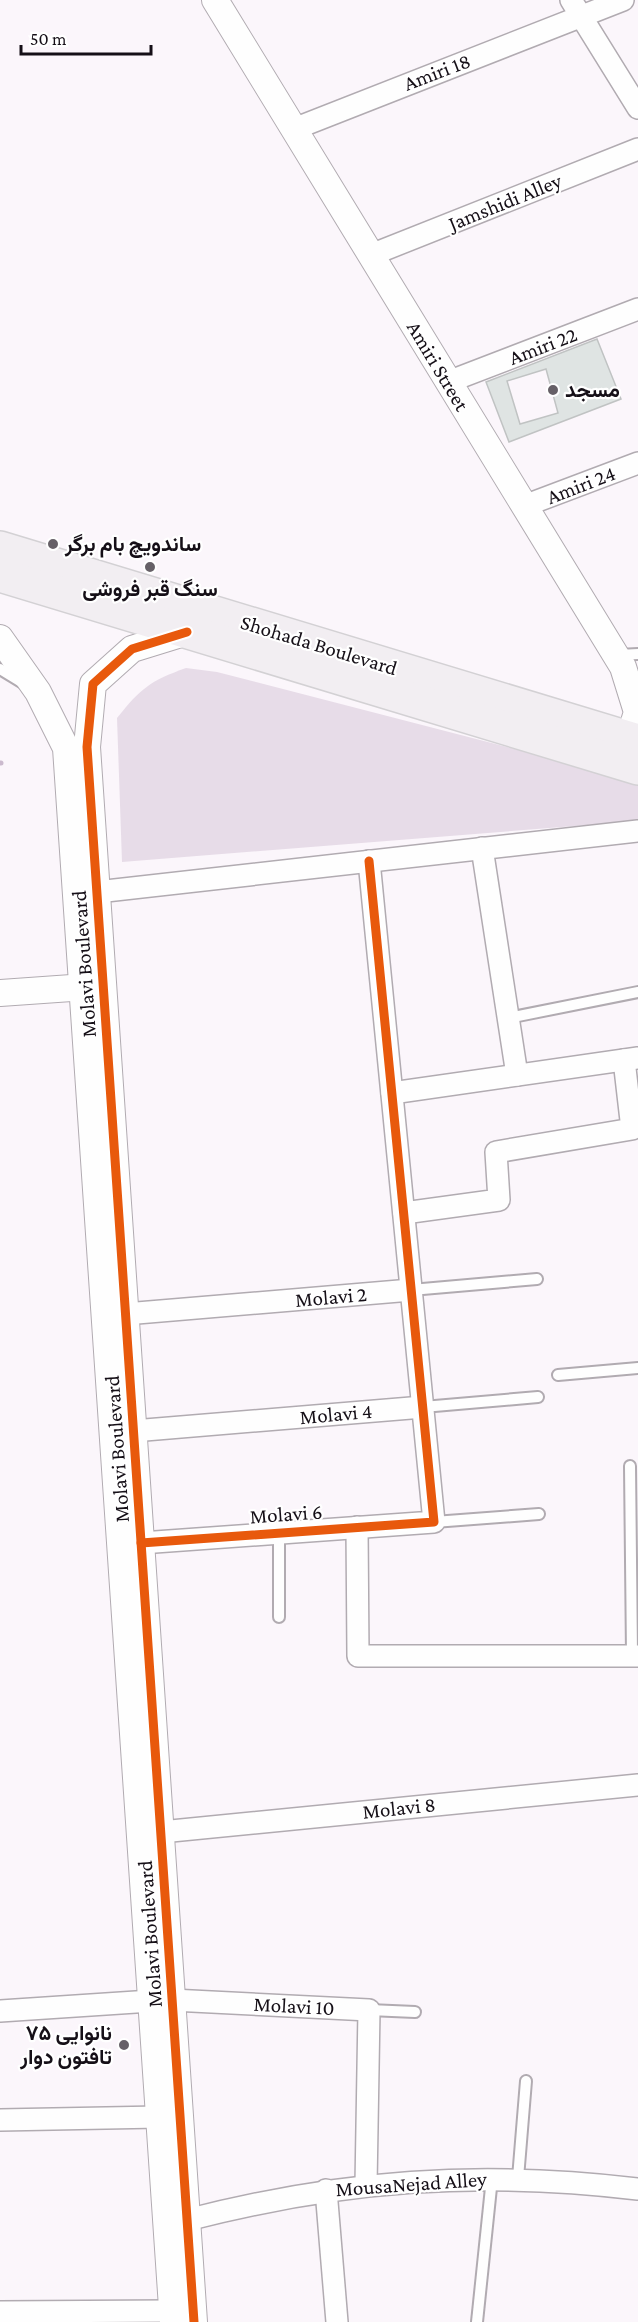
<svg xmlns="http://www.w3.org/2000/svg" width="638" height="2322" font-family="'Crimson Pro',Vazirmatn,serif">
<rect width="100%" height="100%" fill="#fbf6fb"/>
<!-- green -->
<path fill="#e7dce8" d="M186,668L217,672L638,781V821L122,862L117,718C141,688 150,681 186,668Z"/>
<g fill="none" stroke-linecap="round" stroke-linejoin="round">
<!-- stream -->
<polyline stroke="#cbbace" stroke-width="5" points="0,763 1,763"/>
</g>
<!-- building -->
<path fill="#dfe4e3" stroke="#c0c3c3" stroke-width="1.5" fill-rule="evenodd" d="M597,339L621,399L509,442L486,382ZM546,369L558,413L520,424L507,381Z"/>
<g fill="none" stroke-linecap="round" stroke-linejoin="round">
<defs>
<g id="service">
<polyline points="619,655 638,654"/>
<polyline points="0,669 23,683"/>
<polyline points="508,1018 638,992"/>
<polyline points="411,1290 537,1279"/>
<polyline points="558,1375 638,1368"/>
<polyline points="423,1407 538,1397"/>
<polyline points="630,1466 632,1654"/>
<polyline points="434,1522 539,1514"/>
<polyline points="279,1533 279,1617"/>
<polyline points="369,2010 415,2012"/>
<polyline points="518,2178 526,2081"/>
<polyline points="477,2322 492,2178"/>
</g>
<g id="minor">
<polyline points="571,0 638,108"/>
<polyline points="294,129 623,0"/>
<polyline points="371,255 638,149"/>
<polyline points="448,382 638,309"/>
<polyline points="524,506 638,463"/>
<polyline points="482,848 517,1075"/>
<polyline points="97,892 638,831"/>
<polyline points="392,1093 638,1058"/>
<polyline points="404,1213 499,1200 496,1152 632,1129 624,1060"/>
<polyline points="125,1314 411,1290"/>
<polyline points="133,1431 423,1407"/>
<polyline points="357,1527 358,1656 638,1656"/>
<polyline points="141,1543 434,1522 369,861"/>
<polyline points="161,1832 638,1785"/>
<polyline points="172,2000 369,2010 366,2185"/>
<polyline points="0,2011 151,2001"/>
<polyline points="0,2120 159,2117"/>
<polyline points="326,2190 337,2322"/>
<path d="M187,2220C342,2180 479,2170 638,2189"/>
<polyline points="0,2312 172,2311"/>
</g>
<g id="tertiary">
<polyline points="215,0 623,667 637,712 629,739"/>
<polyline points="187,632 132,649 93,684 87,747 194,2322"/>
<polyline points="0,638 38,692 66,748 173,2322"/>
<polyline points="0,993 100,986"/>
</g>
<g id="primary">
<polyline points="0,548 638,741"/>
<polyline points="0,575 638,768"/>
</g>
</defs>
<!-- service casing -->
<use href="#service" stroke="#b1abb1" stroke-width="14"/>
<!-- minor casing -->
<use href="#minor" stroke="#b1abb1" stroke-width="24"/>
<!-- tertiary casing -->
<use href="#tertiary" stroke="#b1abb1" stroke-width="28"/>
<!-- primary casing -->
<use href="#primary" stroke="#d3d1d4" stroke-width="36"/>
<!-- service -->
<use href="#service" stroke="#fefefe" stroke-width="10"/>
<!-- minor -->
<use href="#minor" stroke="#fefefe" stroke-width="21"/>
<!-- tertiary -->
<use href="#tertiary" stroke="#fefefe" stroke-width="26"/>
<!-- primary -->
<use href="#primary" stroke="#f2eef2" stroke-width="33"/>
<defs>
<g id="cycleway">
<polyline points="187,632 132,649 93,684 87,747 194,2322"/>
<polyline points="141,1543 434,1522 369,861"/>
</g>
</defs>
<!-- cycleway casing -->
<use href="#cycleway" stroke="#fff" stroke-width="13"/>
<!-- cycleway -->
<use href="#cycleway" stroke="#e8590c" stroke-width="9"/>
</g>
<!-- markers -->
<g fill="#666067" stroke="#fff" stroke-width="2">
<circle cx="553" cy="390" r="6"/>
<circle cx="53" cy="544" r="6"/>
<circle cx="150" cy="567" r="6"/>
<circle cx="124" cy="2045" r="6"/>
</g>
<g text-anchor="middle" stroke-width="4.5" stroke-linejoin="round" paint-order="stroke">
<!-- street labels -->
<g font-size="21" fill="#150f17" stroke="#fff">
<text transform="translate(437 72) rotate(-21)" y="7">Amiri 18</text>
<text transform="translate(505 202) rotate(-22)" y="7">Jamshidi Alley</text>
<text transform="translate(543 346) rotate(-21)" y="7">Amiri 22</text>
<text transform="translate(438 366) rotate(59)" y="7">Amiri Street</text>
<text transform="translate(581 485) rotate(-21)" y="7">Amiri 24</text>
<text transform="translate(319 645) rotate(17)" y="7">Shohada Boulevard</text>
<text transform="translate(84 964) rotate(-94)" y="7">Molavi Boulevard</text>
<text transform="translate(331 1297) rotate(-5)" y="7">Molavi 2</text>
<text transform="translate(336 1414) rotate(-5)" y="7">Molavi 4</text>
<text transform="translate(117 1449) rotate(-94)" y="7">Molavi Boulevard</text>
<text transform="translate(286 1514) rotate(-4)" y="7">Molavi 6</text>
<text transform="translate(399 1808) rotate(-6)" y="7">Molavi 8</text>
<text transform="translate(150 1934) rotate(-94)" y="7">Molavi Boulevard</text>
<text transform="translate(294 2006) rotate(3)" y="7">Molavi 10</text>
<text transform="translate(411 2184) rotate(-4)" y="7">MousaNejad Alley</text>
</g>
<!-- poi labels -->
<g font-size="21" font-weight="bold" fill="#150f17" stroke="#fff" text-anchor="start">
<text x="565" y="397">مسجد</text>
<text x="65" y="551">ساندویچ بام برگر</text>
<text x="150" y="596" text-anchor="middle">سنگ قبر فروشی</text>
<text x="112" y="2040" text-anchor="end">نانوایی ۷۵<tspan x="112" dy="24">تافتون دوار</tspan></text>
</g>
</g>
<!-- scale -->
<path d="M21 45v9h130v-9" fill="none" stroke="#150f17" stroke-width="3"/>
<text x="30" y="45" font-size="18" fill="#150f17" stroke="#ffffff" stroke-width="4.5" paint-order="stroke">50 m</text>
</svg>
